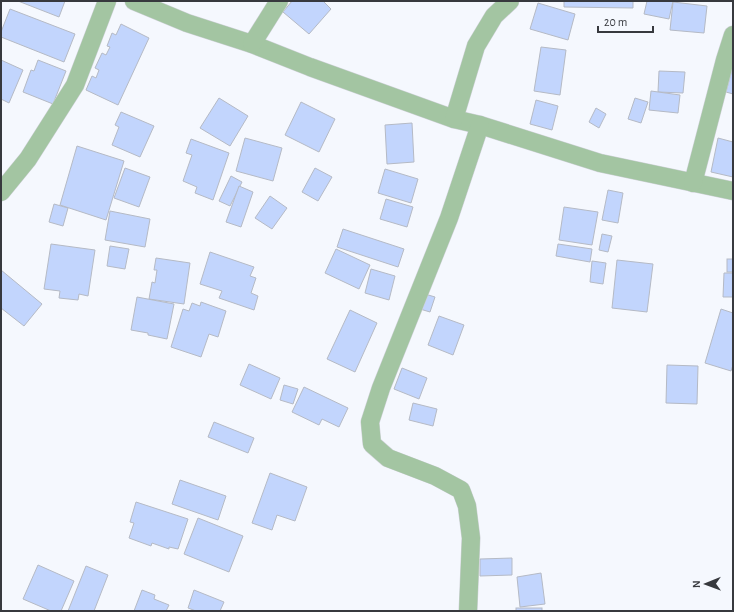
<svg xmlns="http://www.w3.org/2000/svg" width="734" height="612" font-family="'Alegreya Sans',sans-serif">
<rect width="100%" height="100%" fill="#f5f8fe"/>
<!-- building -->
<g fill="#c2d5fd" stroke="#b5bac5">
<polygon points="18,1 65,1 59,17"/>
<polygon points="292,1 323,1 331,9 309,34 283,12"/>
<polygon points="564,1 633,1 633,8 564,7"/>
<polygon points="647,1 673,1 669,19 644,14"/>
<polygon points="673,2 707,6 704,33 670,30"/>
<polygon points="538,3 575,14 568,40 530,29"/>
<polygon points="10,9 75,34 64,62 1,37 1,32"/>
<polygon points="121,24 149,38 118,105 86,90 92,76 96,78 99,70 95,68 102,53 106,55 110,47 107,46 112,33 116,35"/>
<polygon points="541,47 566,50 560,95 534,91"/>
<polygon points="1,60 23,70 9,103 1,99"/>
<polygon points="38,60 66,71 53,104 23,92 31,70 34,71"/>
<polygon points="733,66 733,94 726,92"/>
<polygon points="659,71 685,72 683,93 658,92"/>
<polygon points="651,91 680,95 678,113 649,110"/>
<polygon points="219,98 248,116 230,146 200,128"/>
<polygon points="635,98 648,102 641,123 628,119"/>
<polygon points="536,100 558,106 552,130 530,124"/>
<polygon points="301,102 335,119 319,152 285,135"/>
<polygon points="596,108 606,114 599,128 589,122"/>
<polygon points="121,112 154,126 140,157 112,145 119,127 115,125"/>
<polygon points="412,123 414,162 387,164 385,125"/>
<polygon points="245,138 282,148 273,181 236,171"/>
<polygon points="718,138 733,142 733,177 711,172"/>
<polygon points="191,139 229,153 213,200 195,193 197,187 183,181 192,155 186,153"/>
<polygon points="77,146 124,161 106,220 60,205"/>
<polygon points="125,168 150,177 139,207 114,198"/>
<polygon points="315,168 332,177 318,201 302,192"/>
<polygon points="385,169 418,179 411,203 378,193"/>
<polygon points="231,176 242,182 230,206 219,201"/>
<polygon points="239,186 253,192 241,227 226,222"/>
<polygon points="608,190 623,193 618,223 602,220"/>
<polygon points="270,196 287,208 272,229 255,218"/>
<polygon points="386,199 413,207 407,227 380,219"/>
<polygon points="54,204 68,208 63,226 49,222"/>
<polygon points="564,207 598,212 592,245 559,240"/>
<polygon points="110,211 150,219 145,247 105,240"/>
<polygon points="343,229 404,249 398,267 337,247"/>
<polygon points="602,234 612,236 608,252 599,250"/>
<polygon points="51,244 95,250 88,296 79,294 78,300 59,298 60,291 44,289"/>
<polygon points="558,244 592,249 590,262 556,256"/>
<polygon points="110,246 129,249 125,269 107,266"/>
<polygon points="336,249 370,265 359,289 325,273"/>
<polygon points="210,252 254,267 250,276 256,278 251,293 258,296 254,310 219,298 222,291 200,284"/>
<polygon points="156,258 190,263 184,304 149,299 152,282 155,283 157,270 154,270"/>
<rect x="727" y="259" width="6" height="13"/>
<polygon points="617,260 653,264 647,312 612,308"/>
<polygon points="592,261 606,263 603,284 590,282"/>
<polygon points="371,269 395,276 389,300 365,293"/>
<polygon points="1,270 42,304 24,326 1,308"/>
<polygon points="724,273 733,273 733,297 723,297"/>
<polygon points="425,294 435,297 430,312 420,309"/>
<polygon points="137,297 174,304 167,339 148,335 148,333 131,330"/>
<polygon points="201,302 226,311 218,337 209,334 201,357 171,347 183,309 189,311 192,303 200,306"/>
<polygon points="721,309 733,313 733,365 731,371 705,363"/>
<polygon points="350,310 377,323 355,372 327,359"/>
<polygon points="439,316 464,325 453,355 428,345"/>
<polygon points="249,364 280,378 271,399 240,385"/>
<polygon points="667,365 698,366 697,404 666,403"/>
<polygon points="402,368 427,378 419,399 394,389"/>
<polygon points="284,385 298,389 293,404 280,400"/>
<polygon points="304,387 348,408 339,427 322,419 319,425 292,412"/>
<polygon points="413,403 437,409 433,426 409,420"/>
<polygon points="214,422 254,438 248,453 208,437"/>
<polygon points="270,473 307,487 295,521 277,515 272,530 252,523"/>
<polygon points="180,480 226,496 218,520 172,504"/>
<polygon points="136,502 188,519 178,549 169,547 169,549 152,543 151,546 129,538 134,523 130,522"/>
<polygon points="198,518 243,536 229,572 184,554"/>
<polygon points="512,558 512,575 480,576 480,559"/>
<polygon points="38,565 74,581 61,611 51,611 23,599"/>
<polygon points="86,566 108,575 94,611 68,611"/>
<polygon points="541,573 545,604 520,607 517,577"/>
<polygon points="142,590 155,595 154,599 169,605 166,611 134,611"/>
<polygon points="194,590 224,602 220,611 196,611 188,608"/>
<rect x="516" y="608" width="26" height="3"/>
</g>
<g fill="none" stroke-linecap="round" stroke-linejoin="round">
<defs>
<g id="street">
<polyline points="134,1 187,23 252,44 310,67 454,119 480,125 600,163 733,191"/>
<polyline points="252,44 279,1"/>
<polyline points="454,119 476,46 494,16 510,1"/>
<polyline points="693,183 725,60 733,35"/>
<polyline points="1,192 28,159 75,85 107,1"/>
<polyline points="468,611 471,538 467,506 461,490 435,476 388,458 372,444 370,422 381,388 449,218 480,125"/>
</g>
</defs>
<!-- street casing -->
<use href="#street" stroke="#cfd2d8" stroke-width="19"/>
<!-- street -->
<use href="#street" stroke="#a3c5a2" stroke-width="18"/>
</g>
<!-- border -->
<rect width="734" height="612" fill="none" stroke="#37393e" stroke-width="4"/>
<!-- north arrow -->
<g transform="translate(706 584) rotate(269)" stroke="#f5f8fe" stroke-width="3" paint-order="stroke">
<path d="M0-3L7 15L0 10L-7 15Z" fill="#37393e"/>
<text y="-6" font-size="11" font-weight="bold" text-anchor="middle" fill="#37393e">N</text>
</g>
<!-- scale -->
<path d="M598 26v6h55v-6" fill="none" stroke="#37393e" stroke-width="2"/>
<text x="604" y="26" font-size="12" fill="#37393e" stroke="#f5f8fe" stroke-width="3" paint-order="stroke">20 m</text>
</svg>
